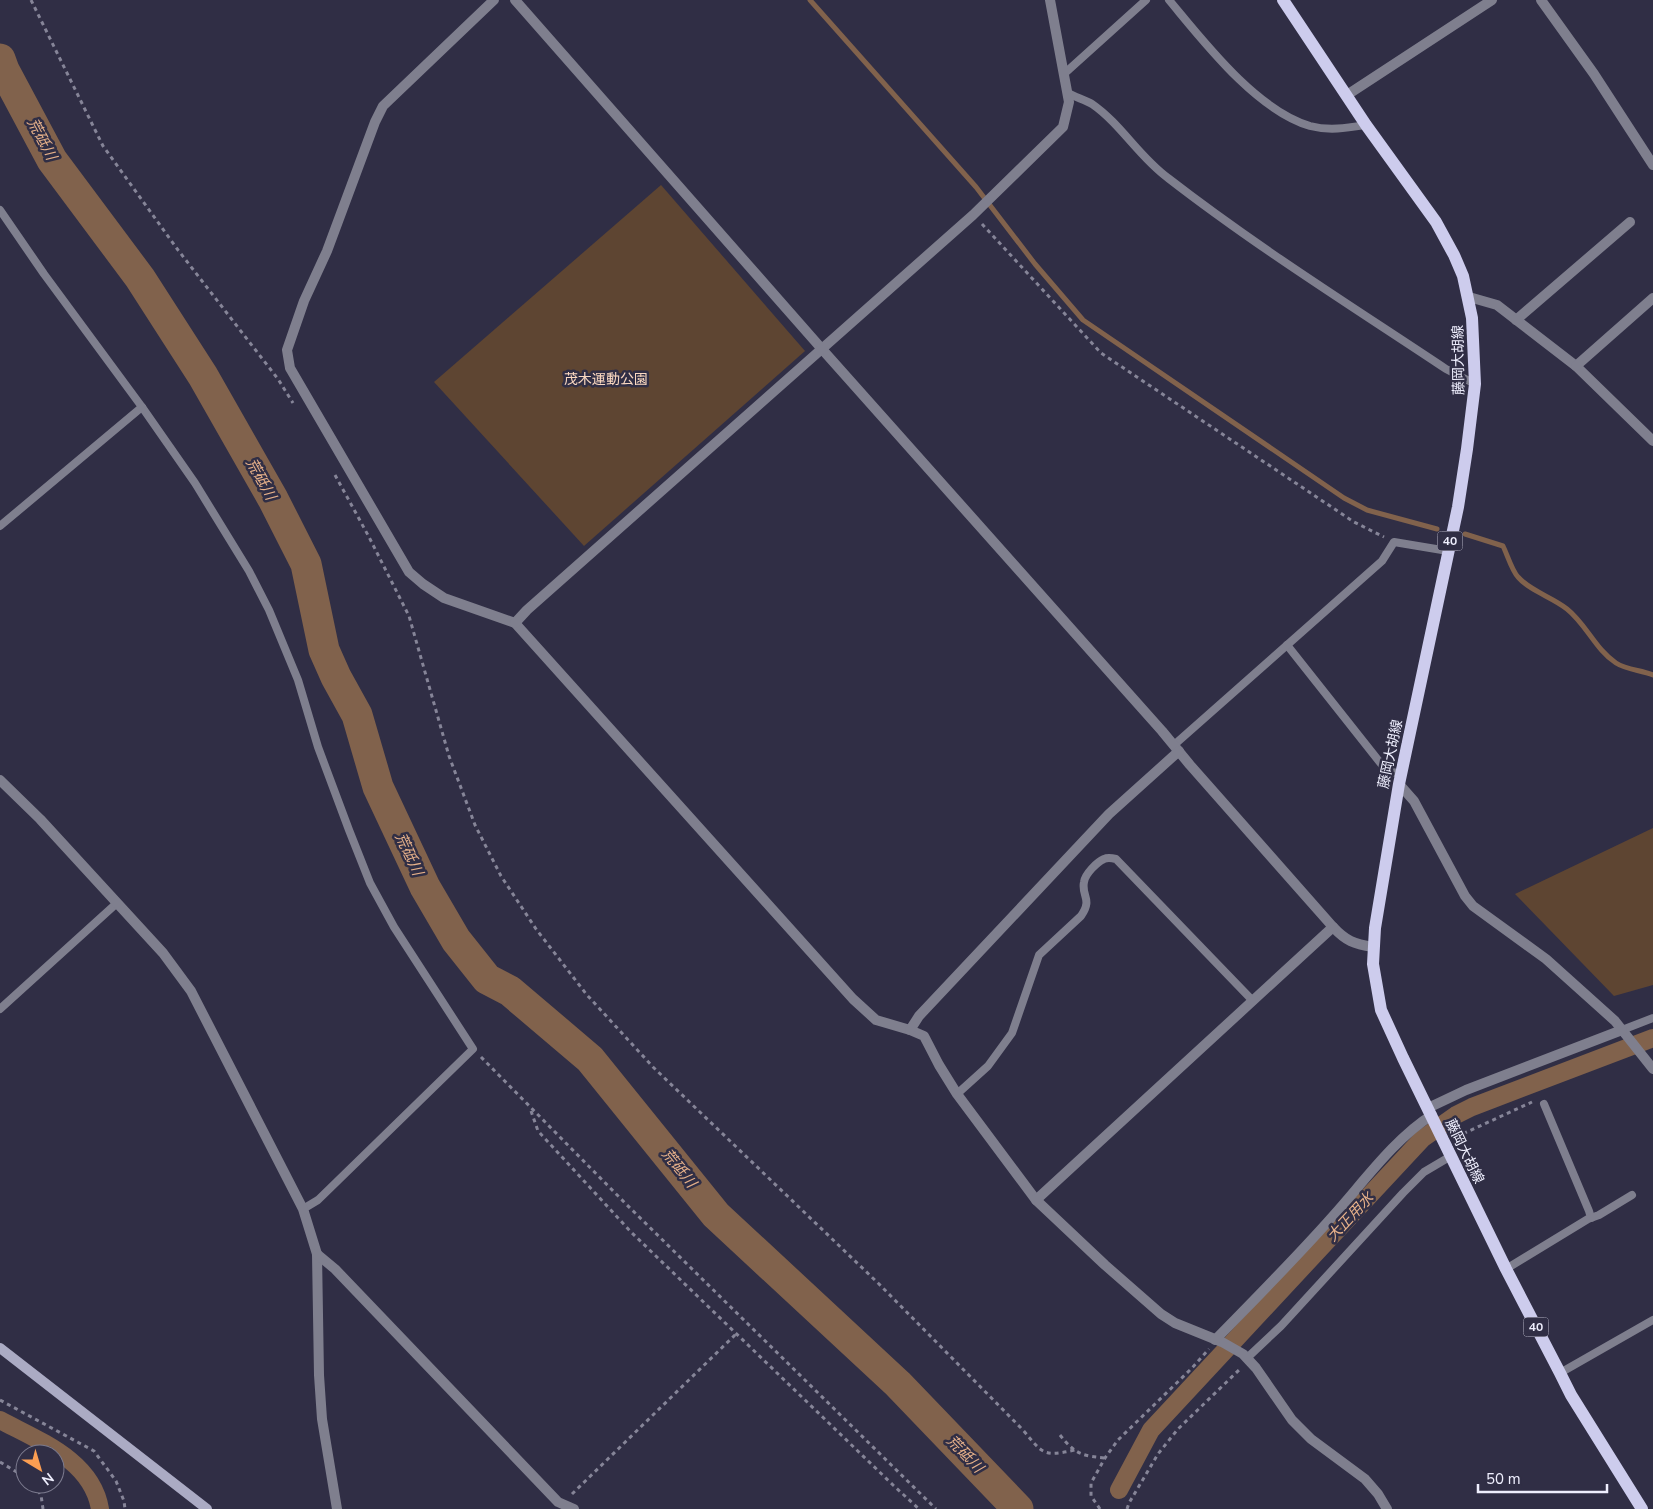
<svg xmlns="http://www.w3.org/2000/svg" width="1653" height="1509" font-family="'Nunito Sans','Noto Sans JP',sans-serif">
<rect width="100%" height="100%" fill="#302e45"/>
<!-- green -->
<g fill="#5e4532">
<polygon points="661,185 805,351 584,546 434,382"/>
<polygon points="1653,828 1653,985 1614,996 1515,894"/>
</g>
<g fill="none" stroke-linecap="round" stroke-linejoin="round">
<!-- stream -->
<g stroke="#81624c" stroke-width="5">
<polyline points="810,0 976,187 1035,264 1083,320 1344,498 1367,510 1437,529"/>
<path d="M1465,534L1503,546C1507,554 1512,571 1518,577C1530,591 1552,597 1567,609C1586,624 1596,650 1616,663C1627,670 1641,670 1653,675"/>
</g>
<!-- canal -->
<g stroke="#81624c" stroke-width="18">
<path d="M0,1420C39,1441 92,1460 100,1509"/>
<polyline points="1119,1490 1151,1430 1422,1139 1456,1115 1472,1107 1653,1038"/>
</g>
<!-- river -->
<polyline stroke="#81624c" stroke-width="31" points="0,59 4,70 52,160 140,278 203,376 273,499 306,564 324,650 336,677 357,715 378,787 425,887 456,940 487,979 510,991 590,1059 716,1215 898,1384 1018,1509"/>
<!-- path -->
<g stroke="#868598" stroke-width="3" stroke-dasharray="4 4" stroke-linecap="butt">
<polyline points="31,0 103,146 178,250 278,379 293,403"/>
<polyline points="982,224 1101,353 1354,522 1384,537"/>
<path d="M335,475L369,537L409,616L449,756L475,825L501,876L536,929L587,995L653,1067L879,1284L1023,1430C1043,1454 1043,1457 1075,1450"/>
<polyline points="481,1057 626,1204 936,1509"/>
<polyline points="531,1111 538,1131 631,1232 893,1485 919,1509"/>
<polyline points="1456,1137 1532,1102"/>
<polyline points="0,1400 94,1451 116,1481 124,1501 125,1509"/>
<path d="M1060,1435C1075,1454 1082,1456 1105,1458"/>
<polyline points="0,1462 25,1477"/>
<polyline points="33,1484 41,1495 43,1509"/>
<polyline points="572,1494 737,1333"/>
<polyline points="1100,1509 1091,1496 1091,1483 1105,1458 1118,1440 1191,1369 1209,1349"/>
<polyline points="1127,1509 1129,1503 1158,1454 1178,1429 1240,1369"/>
</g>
<!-- lane -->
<g stroke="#7f7f8e" stroke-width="8">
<path d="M1169,0C1204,42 1256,110 1310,126C1329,131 1347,128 1366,125"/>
<polyline points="1065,73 1146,0"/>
<path d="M1068,93C1075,97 1085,100 1092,104C1121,124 1139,157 1168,178C1257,247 1353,307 1446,369L1475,384"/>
<polyline points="0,210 44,274 142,407 195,483 249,571 269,610 298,680 318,747 349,830 370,883 394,927 473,1049 318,1200 303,1209"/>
<polyline points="0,526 142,407"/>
<polyline points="1287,645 1382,765 1386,769 1401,775"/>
<polyline points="1174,745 1382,561 1394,542 1448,551"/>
<polyline points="0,1009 117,903"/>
<polyline points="1622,1030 1653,1018"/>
<path d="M957,1094L988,1066L1012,1033L1039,955L1081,916C1093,899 1081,896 1084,882C1085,874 1097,862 1104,859C1108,857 1112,858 1116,859L1253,1001"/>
<polyline points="1544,1104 1589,1211 1591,1218"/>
<polyline points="1506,1269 1588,1219 1599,1215 1632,1195"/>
<polyline points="1247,1358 1281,1326 1403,1193 1424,1172 1451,1156"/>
<polyline points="1560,1373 1653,1320"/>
</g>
<!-- street -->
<g stroke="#7f7f8e" stroke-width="10">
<polyline points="494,0 383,106 375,122 327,251 304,301 287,350 290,368 409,572 423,584 444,598 515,623 853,999 876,1020 910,1030 924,1036 939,1065 957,1094 1036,1200 1105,1265 1161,1314 1175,1323 1222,1342 1243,1354 1256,1368 1292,1420 1311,1439 1365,1479 1378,1494 1387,1509"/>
<path d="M515,0L821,348L1162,731L1190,765L1333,927C1346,941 1354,944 1373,947"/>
<polyline points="1541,0 1594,74 1653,165"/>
<polyline points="1347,95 1492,0"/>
<polyline points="1469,297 1497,305 1576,366 1653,441"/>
<polyline points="1516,320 1630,222"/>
<polyline points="1576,366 1653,298"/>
<polyline points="515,623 527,610 973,215 1063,127 1069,102 1050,0"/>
<polyline points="0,780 40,819 163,953 191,991 303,1209 317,1254 319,1375 322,1419 337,1509"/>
<polyline points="1399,784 1414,801 1465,896 1473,906 1546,959 1615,1021 1653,1069"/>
<polyline points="910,1030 919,1016 1109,814 1179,751"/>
<polyline points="1428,1108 1466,1090 1622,1030"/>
<polyline points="1036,1200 1333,927"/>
<polyline points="317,1254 335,1269 558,1502 574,1509"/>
<path d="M1215,1340C1255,1299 1295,1259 1333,1216C1362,1184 1395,1138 1432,1115"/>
</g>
<!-- secondary -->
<polyline stroke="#ababc4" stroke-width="10" points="0,1348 207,1509"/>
<!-- primary -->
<polyline stroke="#cdcced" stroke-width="12" points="1283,0 1366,125 1436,222 1454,255 1463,276 1472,318 1475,384 1467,449 1458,507 1399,784 1375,928 1373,964 1381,1010 1403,1058 1506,1269 1560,1373 1571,1395 1642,1509"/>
</g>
<g text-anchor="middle" stroke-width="5" stroke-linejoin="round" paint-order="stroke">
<!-- shield labels -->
<g fill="#302e45" stroke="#b6b5c6" stroke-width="1">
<rect x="1437.5" y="531.5" width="25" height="19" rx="4"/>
<rect x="1523.5" y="1317.5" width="25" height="19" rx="4"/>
</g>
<g font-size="12" font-weight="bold" fill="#efeffe">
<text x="1450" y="545">40</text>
<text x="1536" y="1331">40</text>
</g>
<!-- street labels -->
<g font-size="14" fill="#efeffe" stroke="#302e45">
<text transform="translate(1458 360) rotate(-91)" y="5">藤岡大胡線</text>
<text transform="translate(1390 754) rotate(-78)" y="5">藤岡大胡線</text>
<text transform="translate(1465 1151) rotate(64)" y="5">藤岡大胡線</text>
</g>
<!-- park labels -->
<g font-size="14" fill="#fbd9c1" stroke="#302e45">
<text x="606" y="384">茂木運動公園</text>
</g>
<!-- water labels -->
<g font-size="15" font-style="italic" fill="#e7b18a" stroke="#302e45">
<text transform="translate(42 139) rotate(62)" y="5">荒砥川</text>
<text transform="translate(261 479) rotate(61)" y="5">荒砥川</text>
<text transform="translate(409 854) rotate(65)" y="5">荒砥川</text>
<text transform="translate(679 1168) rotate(51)" y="5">荒砥川</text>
<text transform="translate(1350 1217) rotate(-47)" y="5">大正用水</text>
<text transform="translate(965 1454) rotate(46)" y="5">荒砥川</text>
</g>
</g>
<!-- north arrow -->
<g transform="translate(40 1469) rotate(142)"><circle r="24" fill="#302e45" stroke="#7c7b8f"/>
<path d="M0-4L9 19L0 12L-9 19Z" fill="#fb9e52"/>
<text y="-8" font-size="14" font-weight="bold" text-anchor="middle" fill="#efeffe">N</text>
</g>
<!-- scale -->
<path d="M1478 1484v8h129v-8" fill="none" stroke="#efeffe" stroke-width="2.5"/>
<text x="1486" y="1484" font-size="15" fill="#efeffe" stroke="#302e45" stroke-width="4" paint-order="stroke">50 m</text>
</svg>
